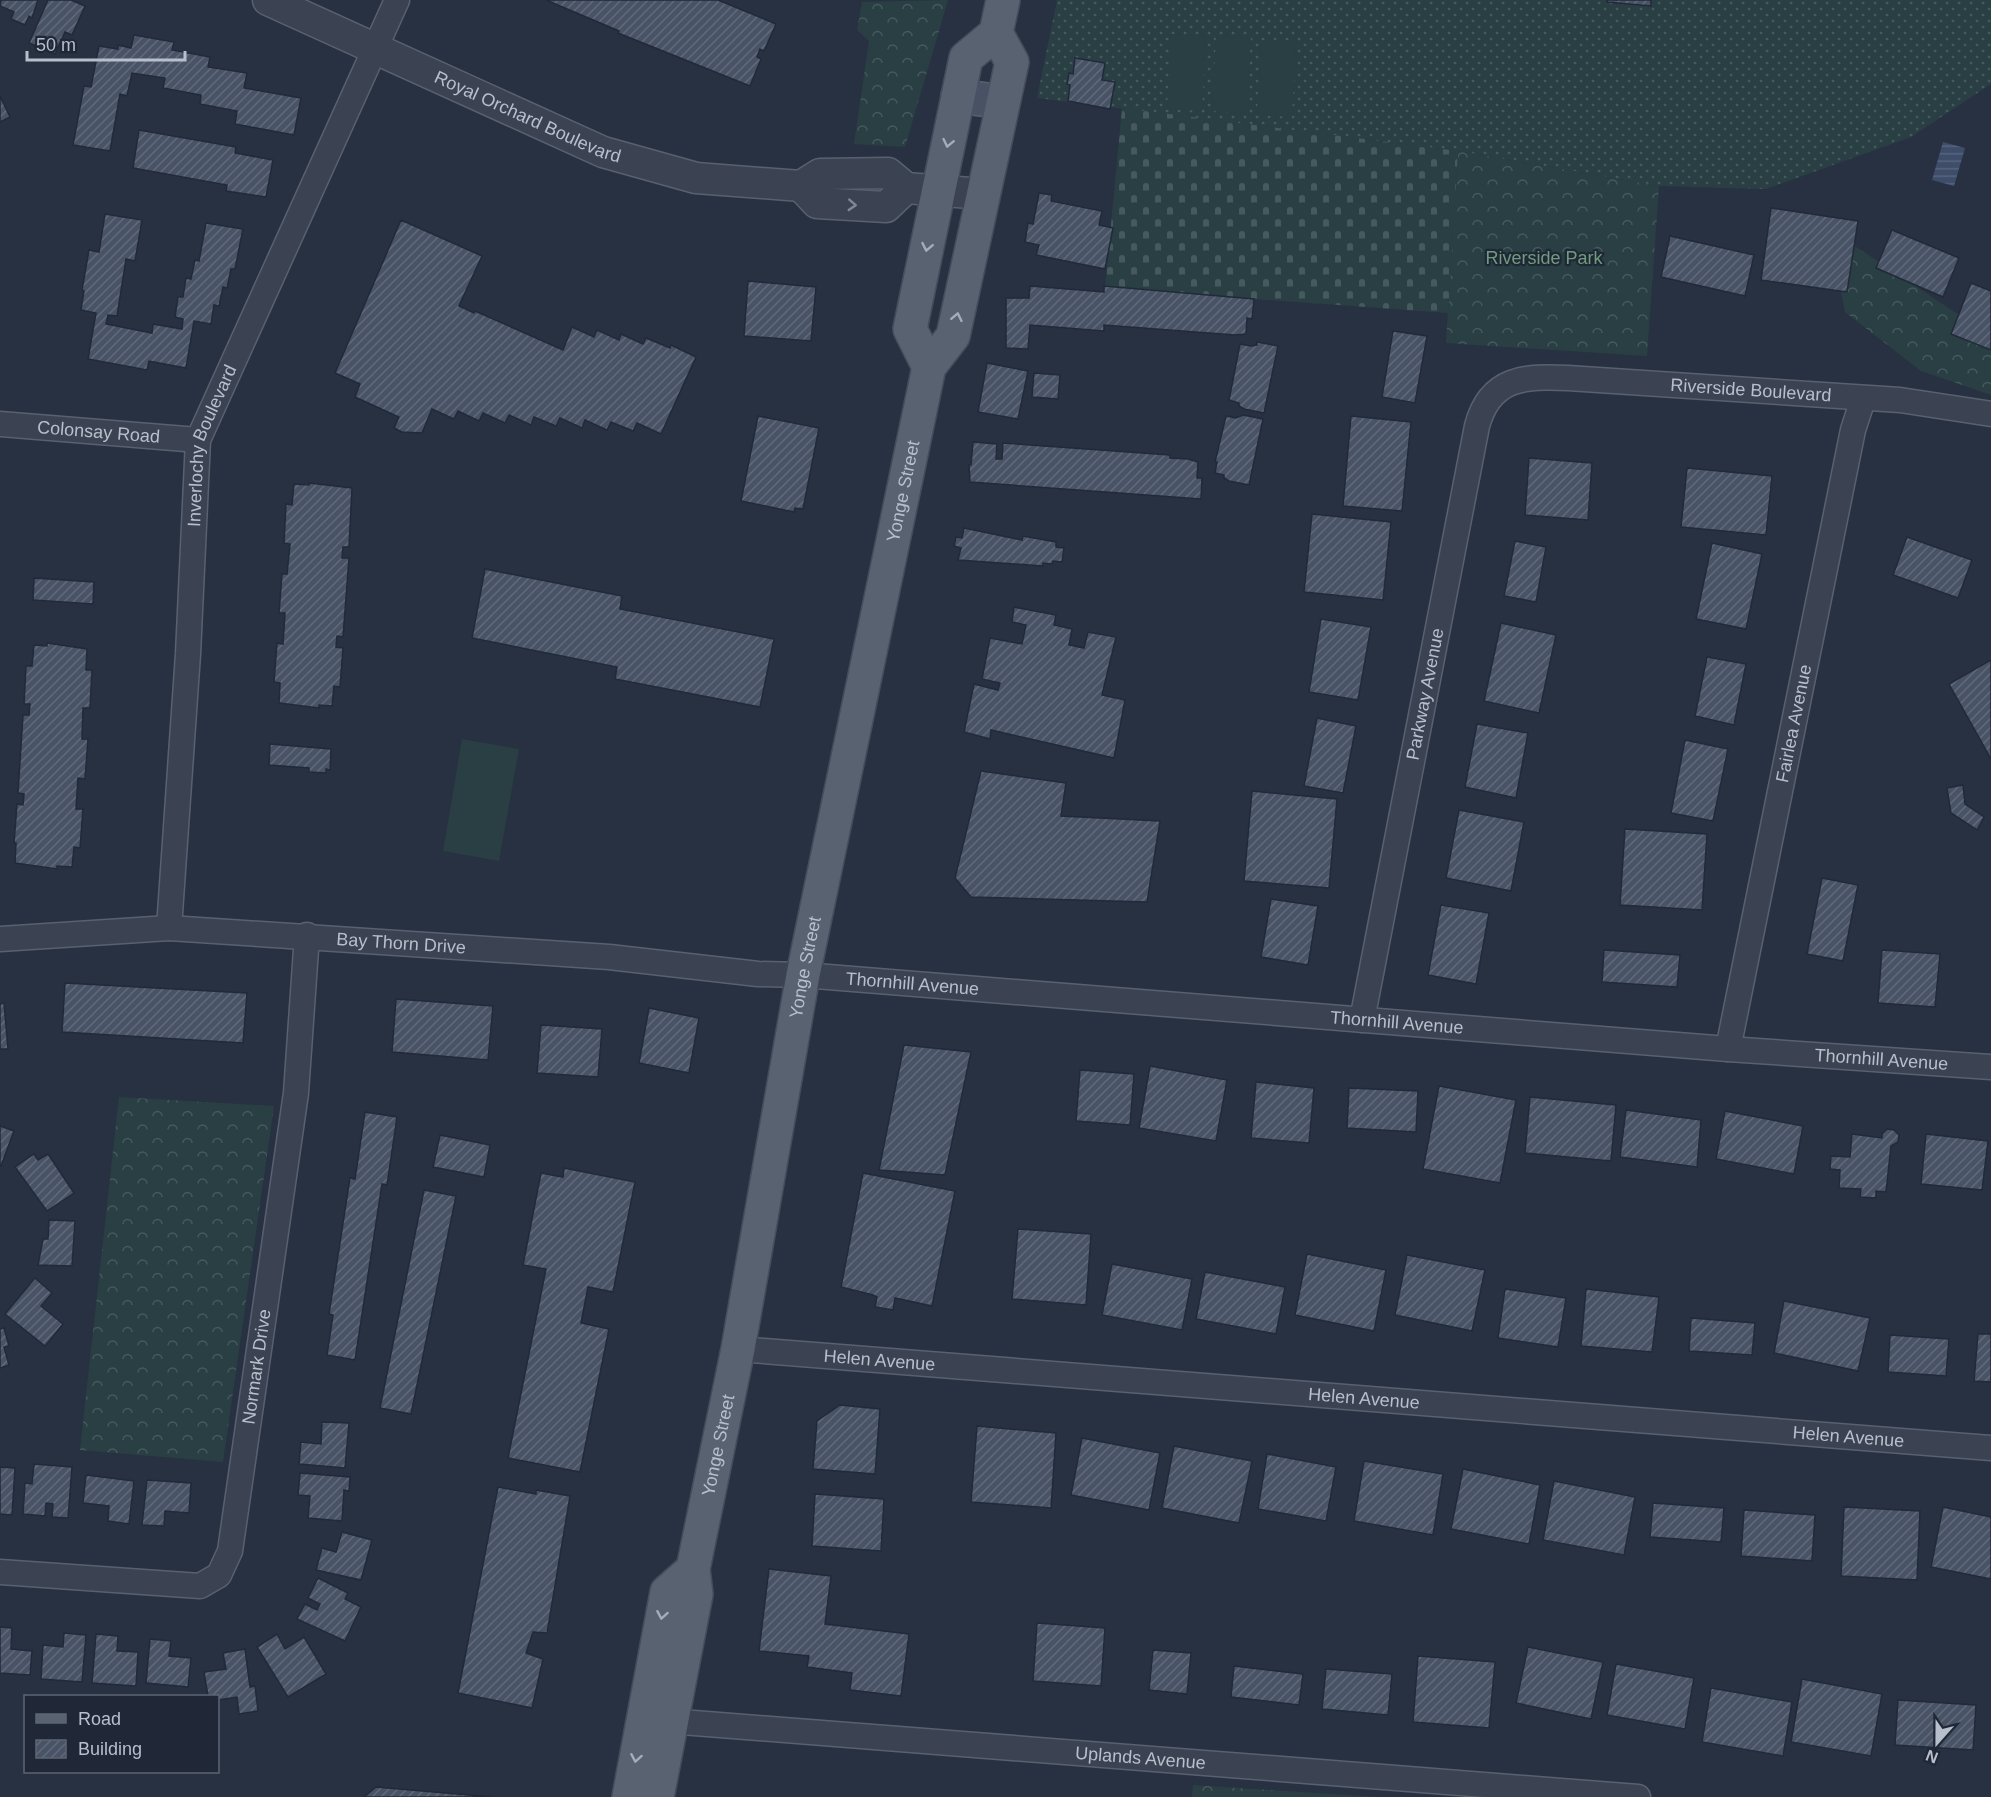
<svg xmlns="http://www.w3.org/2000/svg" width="1991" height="1797" font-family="Arial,sans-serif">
<defs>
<pattern id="grass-dots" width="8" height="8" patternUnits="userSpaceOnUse" patternTransform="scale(1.5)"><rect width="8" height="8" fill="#293f43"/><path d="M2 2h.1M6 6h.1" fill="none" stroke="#46595d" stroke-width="1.8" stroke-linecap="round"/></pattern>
<pattern id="forest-crowns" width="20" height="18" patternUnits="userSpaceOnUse" patternTransform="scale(1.5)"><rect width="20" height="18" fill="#293f43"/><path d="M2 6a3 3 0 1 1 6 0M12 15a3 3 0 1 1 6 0" fill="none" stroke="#46595d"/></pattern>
<pattern id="cemetery-stones" width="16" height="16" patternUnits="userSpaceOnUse" patternTransform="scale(1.5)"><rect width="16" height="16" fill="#293f43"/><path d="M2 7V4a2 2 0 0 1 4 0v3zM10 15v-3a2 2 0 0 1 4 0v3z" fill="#46595d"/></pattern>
<pattern id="water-rules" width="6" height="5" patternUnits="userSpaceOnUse" patternTransform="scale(1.5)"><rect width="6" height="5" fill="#3d4d6a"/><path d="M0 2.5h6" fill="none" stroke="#57657e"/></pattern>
<pattern id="building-hatch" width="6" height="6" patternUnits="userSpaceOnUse" patternTransform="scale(1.5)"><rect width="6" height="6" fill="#485366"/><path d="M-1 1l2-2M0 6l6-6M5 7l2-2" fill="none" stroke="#606a7b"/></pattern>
</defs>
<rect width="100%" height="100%" fill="#273142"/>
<!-- grass -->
<polygon fill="url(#grass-dots)" points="1057,0 1991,0 1991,84 1911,137 1766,189 1659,186 1458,151 1037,98"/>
<!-- forest -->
<g fill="url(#forest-crowns)">
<polygon points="948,0 905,147 854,144 869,41 857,30 862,2"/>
<polygon points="1458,151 1659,186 1647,356 1446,343"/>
<polygon points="1829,229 1991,336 1991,395 1921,371 1845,312"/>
<polygon points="119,1097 274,1106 223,1462 80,1450"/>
<polygon points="1193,1785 1377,1797 1192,1797"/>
</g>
<!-- cemetery -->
<polygon fill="url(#cemetery-stones)" points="1122,108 1458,151 1448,313 1105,288"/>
<!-- pitch -->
<g fill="#293f43">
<polygon points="1171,34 1206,36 1202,111 1167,109"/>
<polygon points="1216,36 1251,38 1246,113 1212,111"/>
<polygon points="1261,40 1296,42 1292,117 1257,115"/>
<polygon points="462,739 519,749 499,861 443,851"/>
</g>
<!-- water -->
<polygon fill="url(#water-rules)" points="1943,142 1965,148 1954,186 1932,180"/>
<!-- building -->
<g fill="url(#building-hatch)" stroke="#222a39" stroke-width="1.5">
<polygon points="1,0 38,0 32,18 29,16 25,25 11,19 14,12 0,6"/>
<polygon points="48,0 71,0 85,6 72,35 65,32 55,54 29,43"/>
<polygon points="546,0 718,0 776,24 764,51 760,49 757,57 761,59 750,86 618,33 619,31"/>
<polygon points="1607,0 1651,0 1651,6 1607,2"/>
<polygon points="134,35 174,42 172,50 210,57 208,67 247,73 244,88 301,98 294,135 235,124 237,111 200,104 201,95 163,88 165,78 132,73 127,96 120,94 110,151 73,145 84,86 91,87 99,46 118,49 118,45 131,48"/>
<polygon points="1075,58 1105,63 1102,80 1115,82 1110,109 1068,101 1070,85 1067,84 1069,73 1073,74"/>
<polygon points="0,96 10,117 0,122"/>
<polygon points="139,130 236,147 235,153 273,160 266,197 226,191 227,185 133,168"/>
<polygon points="1039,193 1052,195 1051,201 1102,211 1099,225 1113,228 1105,269 1036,255 1039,245 1025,242 1028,223 1033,224"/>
<polygon points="1771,208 1858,221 1847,292 1761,280"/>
<polygon points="105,214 142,220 135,261 126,259 117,316 108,315 106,324 152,333 153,324 182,329 183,319 175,317 178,297 183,297 186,278 191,279 195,260 199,261 206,223 243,229 235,269 231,269 227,288 223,287 219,306 214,305 211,324 194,321 186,368 149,361 147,370 88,359 96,313 81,310 84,291 82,290 89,250 99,252"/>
<polygon points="401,220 482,256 459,306 474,313 475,311 563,350 572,327 594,337 597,330 619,340 621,334 643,344 646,338 670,348 671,345 696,357 661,434 637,423 633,431 611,422 607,430 585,420 582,428 560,418 556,426 534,417 531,425 509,415 505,423 483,413 479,421 458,411 454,419 432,409 422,433 402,432 394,428 399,417 355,397 360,384 335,373"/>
<polygon points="1892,230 1959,258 1943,297 1876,268"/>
<polygon points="1670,236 1754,255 1745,296 1661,277"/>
<polygon points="748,281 816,287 811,341 744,336"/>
<polygon points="1971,283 1991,291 1991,350 1951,334"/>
<polygon points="1030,286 1104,292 1104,286 1254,299 1252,319 1247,318 1246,334 1235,335 1104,325 1104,331 1030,325 1028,349 1006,348 1006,298 1029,298"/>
<polygon points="1393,331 1427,336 1415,403 1382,397"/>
<polygon points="1257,342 1278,346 1264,413 1244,409 1239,406 1239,403 1229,400 1240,344 1251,346 1257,345"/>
<polygon points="987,363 1028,371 1018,419 978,412"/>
<polygon points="1034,373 1060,375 1058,399 1032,397"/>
<polygon points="1243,415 1263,419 1249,485 1229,481 1224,478 1224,475 1215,473 1217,462 1215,462 1226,416 1236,418"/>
<polygon points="758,416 819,428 803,509 795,508 794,512 741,501"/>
<polygon points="1351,416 1411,422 1402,511 1343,506"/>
<polygon points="973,442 997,444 996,459 1002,459 1003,443 1170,455 1170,458 1188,459 1198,462 1197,478 1202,478 1201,499 970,482 969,465 971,465"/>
<polygon points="1529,458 1592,463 1588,520 1525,515"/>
<polygon points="1687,468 1772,476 1766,535 1681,527"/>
<polygon points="309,483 352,488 349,547 343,547 342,558 349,558 343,637 337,636 336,647 343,648 340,687 334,686 332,706 319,705 319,708 279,703 280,683 274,682 277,643 283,644 285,613 279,613 282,574 287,574 290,544 284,543 286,504 292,505 294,484 309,485"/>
<polygon points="1312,514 1391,522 1383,600 1304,592"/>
<polygon points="964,528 1022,540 1023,536 1056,542 1056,547 1064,548 1062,562 1053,561 1052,564 1043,563 1043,566 958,560 961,548 954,546 956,537 962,538"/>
<polygon points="1907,537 1972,560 1958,598 1893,575"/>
<polygon points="1515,541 1546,547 1536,602 1504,596"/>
<polygon points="1712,543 1762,554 1746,629 1696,619"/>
<polygon points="485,569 622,596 620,609 774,639 760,707 615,679 617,667 472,638"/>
<polygon points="34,578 94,582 93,604 33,600"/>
<polygon points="1014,607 1056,615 1054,625 1072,629 1069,645 1084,648 1088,632 1116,637 1102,695 1125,700 1114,758 991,730 990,739 964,732 974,684 998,690 1000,683 982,679 990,638 1022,644 1026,625 1012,622"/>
<polygon points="1321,619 1371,627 1358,700 1309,692"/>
<polygon points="1501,623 1556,635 1539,713 1484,701"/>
<polygon points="47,643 87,649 86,670 92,670 90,708 83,708 82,739 88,739 85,779 78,778 76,809 83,809 80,848 74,847 72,867 57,866 57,869 15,863 16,843 14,843 17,804 23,805 24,794 18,793 23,715 29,715 30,704 24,704 26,666 32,666 34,645 47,646"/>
<polygon points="1707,657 1746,664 1734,725 1695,716"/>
<polygon points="1991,660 1991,759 1949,684"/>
<polygon points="1317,718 1356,726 1343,793 1304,786"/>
<polygon points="1477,724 1528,733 1516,798 1465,787"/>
<polygon points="1685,740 1728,749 1713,821 1671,813"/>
<polygon points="270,744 331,749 330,770 326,769 326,773 309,772 309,768 269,765"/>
<polygon points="981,771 1066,783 1061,816 1160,821 1147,902 971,897 955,878"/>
<polygon points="1963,785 1965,804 1984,817 1977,830 1951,813 1947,788"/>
<polygon points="1252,791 1337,799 1329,888 1244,881"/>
<polygon points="1459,810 1524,822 1511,891 1446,878"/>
<polygon points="1625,829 1707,834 1702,910 1620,905"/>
<polygon points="1822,878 1858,885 1843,961 1807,954"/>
<polygon points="1271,899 1318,906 1308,965 1261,957"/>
<polygon points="1441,905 1489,913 1476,984 1428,975"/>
<polygon points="1604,950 1680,955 1677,987 1602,982"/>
<polygon points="1882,950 1940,954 1935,1007 1878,1003"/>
<polygon points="65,983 247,993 243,1043 62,1032"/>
<polygon points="396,999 493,1006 488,1060 392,1052"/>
<polygon points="4,1003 8,1049 0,1049 0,1004"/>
<polygon points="649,1008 699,1018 689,1073 639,1063"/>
<polygon points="541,1025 602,1029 598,1077 537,1073"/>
<polygon points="904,1045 971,1052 945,1175 879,1170"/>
<polygon points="1150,1066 1227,1080 1216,1141 1139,1128"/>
<polygon points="1080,1070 1134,1074 1130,1125 1076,1121"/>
<polygon points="1256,1082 1314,1088 1309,1143 1251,1138"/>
<polygon points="1439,1086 1516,1100 1500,1183 1423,1169"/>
<polygon points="1349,1088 1418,1091 1416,1132 1347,1128"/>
<polygon points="1530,1097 1616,1105 1611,1161 1525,1153"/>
<polygon points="1626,1110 1701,1120 1697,1167 1620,1157"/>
<polygon points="1725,1111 1803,1126 1794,1174 1716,1159"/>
<polygon points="365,1112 397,1117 387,1185 382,1184 355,1360 327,1355 333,1315 329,1314 350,1178 355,1179"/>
<polygon points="0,1126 14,1131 1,1166 0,1166"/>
<polygon points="1887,1129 1894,1130 1899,1135 1898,1142 1891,1146 1886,1192 1876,1191 1876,1198 1860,1197 1861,1189 1839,1188 1840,1170 1830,1169 1831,1156 1850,1157 1852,1134 1882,1138 1882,1134"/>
<polygon points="1926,1134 1988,1141 1982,1190 1921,1184"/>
<polygon points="440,1135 490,1145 484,1177 433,1167"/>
<polygon points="34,1154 38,1160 48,1154 74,1193 47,1211 15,1167"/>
<polygon points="564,1168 635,1182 613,1292 588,1287 581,1323 609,1329 580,1472 508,1458 546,1269 523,1265 541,1173 563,1177"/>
<polygon points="863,1173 955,1191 932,1306 895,1298 893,1310 875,1307 877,1297 873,1295 841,1287"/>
<polygon points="424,1190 456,1196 411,1414 380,1408"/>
<polygon points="49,1220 75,1221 72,1266 38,1265 43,1239 48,1239"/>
<polygon points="1018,1229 1091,1234 1086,1305 1012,1299"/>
<polygon points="1307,1254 1386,1270 1374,1331 1295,1315"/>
<polygon points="1407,1255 1485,1270 1472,1331 1395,1315"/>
<polygon points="1112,1264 1192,1279 1182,1330 1102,1315"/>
<polygon points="1205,1272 1285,1287 1276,1334 1196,1319"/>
<polygon points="35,1278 52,1293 41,1306 63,1324 45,1346 5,1314"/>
<polygon points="1505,1289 1566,1298 1558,1347 1498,1338"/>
<polygon points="1586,1289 1659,1297 1652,1352 1581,1346"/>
<polygon points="1784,1301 1870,1318 1858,1371 1774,1353"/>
<polygon points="1691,1318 1755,1323 1752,1355 1689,1351"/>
<polygon points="4,1328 9,1346 4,1347 9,1365 0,1368 0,1329"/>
<polygon points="1978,1334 1991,1334 1991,1382 1974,1381"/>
<polygon points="1890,1335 1949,1339 1946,1376 1888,1372"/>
<polygon points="840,1405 880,1409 875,1474 813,1469 817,1421"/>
<polygon points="322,1422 349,1423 345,1468 299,1464 301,1442 321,1444"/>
<polygon points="977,1426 1056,1433 1051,1508 971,1502"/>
<polygon points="1082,1438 1160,1453 1149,1510 1071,1495"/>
<polygon points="1174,1446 1252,1461 1239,1523 1162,1508"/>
<polygon points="1267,1454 1336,1467 1326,1521 1258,1509"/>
<polygon points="1364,1461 1443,1474 1433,1535 1354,1521"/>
<polygon points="34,1464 72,1467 68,1518 52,1517 53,1504 46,1503 45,1516 23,1514 25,1483 32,1484"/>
<polygon points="0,1467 15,1468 12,1515 0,1514"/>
<polygon points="1463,1469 1540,1485 1529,1544 1451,1529"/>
<polygon points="300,1473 350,1477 349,1491 344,1490 342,1521 308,1518 310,1496 298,1495"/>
<polygon points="86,1475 134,1481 129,1524 108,1521 109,1506 83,1503"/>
<polygon points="147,1480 191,1483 189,1513 165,1511 164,1526 142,1525"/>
<polygon points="1554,1481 1635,1497 1624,1555 1543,1540"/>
<polygon points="498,1487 536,1494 536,1490 570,1496 547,1633 533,1632 526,1653 543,1659 532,1708 458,1693"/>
<polygon points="815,1494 884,1499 881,1551 812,1546"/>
<polygon points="1653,1503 1724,1508 1721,1542 1650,1537"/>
<polygon points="1844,1507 1920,1511 1917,1580 1841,1576"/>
<polygon points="1943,1507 1991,1517 1991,1579 1931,1567"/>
<polygon points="1744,1510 1815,1515 1812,1561 1741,1556"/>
<polygon points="342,1532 372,1540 361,1580 316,1570 322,1548 336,1552"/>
<polygon points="769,1569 831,1576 825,1624 909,1634 901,1696 850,1690 852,1673 807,1667 809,1656 759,1651"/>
<polygon points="318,1578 348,1593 345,1599 361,1607 345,1641 297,1619 305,1604 317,1610 320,1604 308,1598"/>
<polygon points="1037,1623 1105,1628 1101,1686 1033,1681"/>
<polygon points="0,1627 12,1628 11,1649 32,1651 30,1675 0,1673"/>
<polygon points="64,1633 86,1635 82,1682 41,1679 43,1645 63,1647"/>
<polygon points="96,1634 118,1636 117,1651 138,1652 136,1686 92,1683"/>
<polygon points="277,1634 285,1649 304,1637 326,1674 288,1697 257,1647"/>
<polygon points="150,1639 171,1641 169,1656 191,1658 188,1687 146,1683"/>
<polygon points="1528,1647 1603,1662 1591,1719 1516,1703"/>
<polygon points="245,1649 250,1687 255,1686 258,1711 239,1714 237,1697 218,1700 218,1696 208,1696 204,1672 226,1669 223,1653"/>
<polygon points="1153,1650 1191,1653 1187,1694 1149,1690"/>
<polygon points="1418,1656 1495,1662 1489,1728 1413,1722"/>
<polygon points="1616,1664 1694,1678 1685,1729 1607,1715"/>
<polygon points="1234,1666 1303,1674 1299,1705 1231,1697"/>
<polygon points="1326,1669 1392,1674 1388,1715 1322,1709"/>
<polygon points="1802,1679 1882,1694 1871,1756 1791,1742"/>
<polygon points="1711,1688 1792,1702 1783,1756 1702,1742"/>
<polygon points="1898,1700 1976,1705 1973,1750 1895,1745"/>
<polygon points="376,1787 492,1797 364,1797"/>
</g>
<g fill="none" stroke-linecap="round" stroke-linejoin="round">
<defs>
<g id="minor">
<path id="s1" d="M0,424L198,440"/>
<path id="s2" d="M169,928L188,654L198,440L397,0"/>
<path id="s3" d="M0,939L169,928L609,957L758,974L803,975L1728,1049L1991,1067"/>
<path id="s4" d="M1362,1020L1477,426C1490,377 1525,376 1568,378L1900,400L1991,414"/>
<path id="s5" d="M1728,1049L1853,430L1863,399"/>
<path id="s6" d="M738,1349L1991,1448"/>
<path id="s7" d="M0,1572L200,1586L219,1575L230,1551L296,1093L307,935"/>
<path id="s8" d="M656,1720L1638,1797"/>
</g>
<g id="tertiary">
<path id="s9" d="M268,0L603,152L696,178L801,186L820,174L888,173L906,188L983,194"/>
<polyline points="801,186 817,203 886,207 906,188"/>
</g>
<polyline id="secondary" points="958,96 1003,102"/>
<g id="primary">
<polyline points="929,367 910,329 966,58 996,33 1003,0"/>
<polyline points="629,1797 667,1592 693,1569"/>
<path id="s10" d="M657,1797L696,1594L693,1569L738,1349L803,975L929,367L953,336L1012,62L996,33"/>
</g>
</defs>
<!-- minor casing -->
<use href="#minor" stroke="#59616f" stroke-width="27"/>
<!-- tertiary casing -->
<use href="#tertiary" stroke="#59616f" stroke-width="33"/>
<!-- secondary casing -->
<use href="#secondary" stroke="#59616f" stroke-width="36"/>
<!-- primary casing -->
<use href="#primary" stroke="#454c5b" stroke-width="36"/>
<!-- minor -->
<use href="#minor" stroke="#3b4352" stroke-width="24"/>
<!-- tertiary -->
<use href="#tertiary" stroke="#3b4352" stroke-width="30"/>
<!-- secondary -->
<use href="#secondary" stroke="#495265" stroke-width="33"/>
<!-- primary -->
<use href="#primary" stroke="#596271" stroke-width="33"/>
</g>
<!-- one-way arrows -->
<defs><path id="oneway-chevron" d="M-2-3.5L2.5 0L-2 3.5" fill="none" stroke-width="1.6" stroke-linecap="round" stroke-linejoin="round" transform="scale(1.5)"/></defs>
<g stroke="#a5acba">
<use href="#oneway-chevron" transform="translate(948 143) rotate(102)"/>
<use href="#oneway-chevron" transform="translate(927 247) rotate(101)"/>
<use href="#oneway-chevron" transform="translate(957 317) rotate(-78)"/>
<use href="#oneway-chevron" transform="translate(662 1615) rotate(100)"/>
<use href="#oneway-chevron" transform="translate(636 1758) rotate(100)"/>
</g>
<use stroke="#808795" href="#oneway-chevron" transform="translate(852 205) rotate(3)"/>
<g text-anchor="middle" stroke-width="4.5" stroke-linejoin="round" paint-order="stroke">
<!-- street labels -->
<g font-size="18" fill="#b8bfcc" stroke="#202837">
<text dy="6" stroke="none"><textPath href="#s9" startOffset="285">Royal Orchard Boulevard</textPath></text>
<text dy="6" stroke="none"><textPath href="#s4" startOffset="903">Riverside Boulevard</textPath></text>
<text dy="6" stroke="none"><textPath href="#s1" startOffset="99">Colonsay Road</textPath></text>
<text dy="6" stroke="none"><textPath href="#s2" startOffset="486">Inverlochy Boulevard</textPath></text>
<text dy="6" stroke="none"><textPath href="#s10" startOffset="1330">Yonge Street</textPath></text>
<text dy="6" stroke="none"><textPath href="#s4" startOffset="332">Parkway Avenue</textPath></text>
<text dy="6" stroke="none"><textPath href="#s5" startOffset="332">Fairlea Avenue</textPath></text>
<text dy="6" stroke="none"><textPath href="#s3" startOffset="402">Bay Thorn Drive</textPath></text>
<text dy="6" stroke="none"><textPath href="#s10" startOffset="844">Yonge Street</textPath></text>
<text dy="6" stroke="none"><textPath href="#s3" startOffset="915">Thornhill Avenue</textPath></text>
<text dy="6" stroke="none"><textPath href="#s3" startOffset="1401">Thornhill Avenue</textPath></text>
<text dy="6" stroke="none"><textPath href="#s3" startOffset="1887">Thornhill Avenue</textPath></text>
<text dy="6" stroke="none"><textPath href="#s6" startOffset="142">Helen Avenue</textPath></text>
<text dy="6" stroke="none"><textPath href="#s7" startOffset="435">Normark Drive</textPath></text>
<text dy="6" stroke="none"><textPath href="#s6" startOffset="628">Helen Avenue</textPath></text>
<text dy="6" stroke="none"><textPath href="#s6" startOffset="1114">Helen Avenue</textPath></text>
<text dy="6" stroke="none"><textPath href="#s10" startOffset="358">Yonge Street</textPath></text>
<text dy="6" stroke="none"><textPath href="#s8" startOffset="486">Uplands Avenue</textPath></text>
</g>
<!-- park labels -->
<g font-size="18" fill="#709c7c" stroke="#202837">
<text x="1544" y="264">Riverside Park</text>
</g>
</g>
<!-- legend -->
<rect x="24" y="1695" width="195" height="78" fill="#202837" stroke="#5d6473" stroke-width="1.5"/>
<rect x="36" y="1714" width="30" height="9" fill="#596271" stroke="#5d6473" stroke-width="1.5"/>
<text x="78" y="1725" font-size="18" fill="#b8bfcc">Road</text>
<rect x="36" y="1740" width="30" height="18" fill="url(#building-hatch)" stroke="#5d6473" stroke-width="1.5"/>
<text x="78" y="1755" font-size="18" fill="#b8bfcc">Building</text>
<!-- north arrow -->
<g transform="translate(1937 1743) rotate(201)" stroke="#202837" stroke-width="4.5" paint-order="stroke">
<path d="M0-4.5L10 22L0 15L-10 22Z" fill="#b8bfcc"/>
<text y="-9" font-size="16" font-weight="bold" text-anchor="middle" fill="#b8bfcc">N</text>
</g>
<!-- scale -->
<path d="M27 51v9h158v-9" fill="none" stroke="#b8bfcc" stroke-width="3"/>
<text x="36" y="51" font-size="18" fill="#b8bfcc" stroke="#202837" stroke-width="4.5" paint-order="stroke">50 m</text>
</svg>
